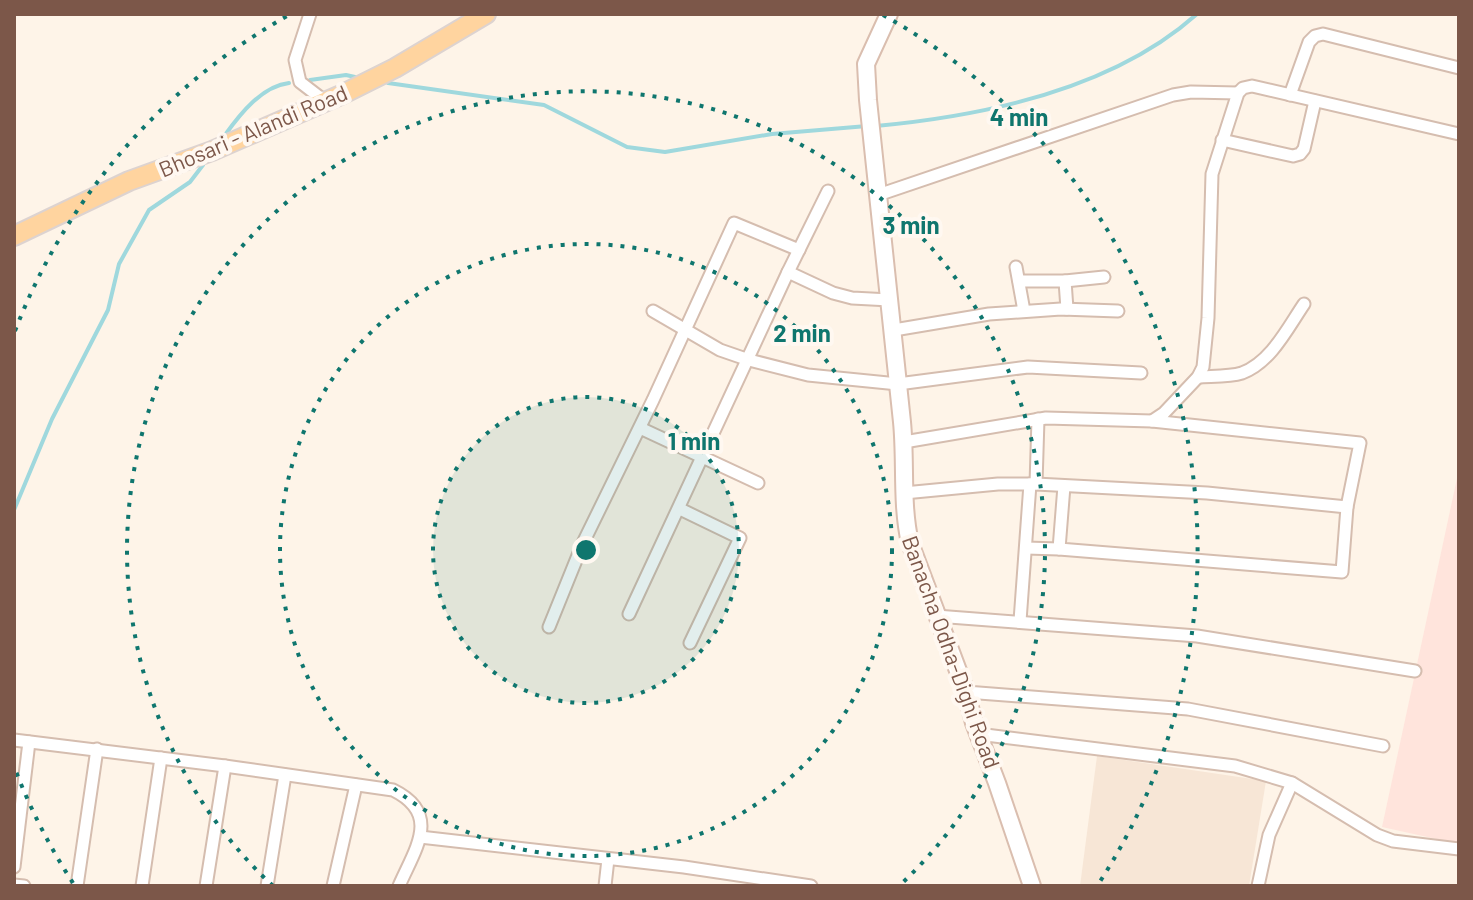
<svg xmlns="http://www.w3.org/2000/svg" width="1473" height="900" font-family="Barlow,sans-serif">
<rect width="100%" height="100%" fill="#fef4e8"/>
<!-- residential -->
<polygon fill="#f7e6d6" points="1097,756 1266,781 1249,886 1080,886"/>
<!-- commercial -->
<polygon fill="#ffe4dc" points="1459,469 1459,844 1382,827"/>
<g fill="none" stroke-linecap="round" stroke-linejoin="round">
<!-- stream -->
<g stroke="#9fd8dd" stroke-width="4">
<polyline points="310,80 346,75 355,77"/>
<polyline points="388,83 544,105 627,147 665,152 772,134 867,126"/>
<path d="M876,126C985,116 1113,89 1197,14"/>
<path d="M225,135C240,114 262,86 289,83"/>
<polyline points="14,510 52,419 108,310 119,264 149,210 190,182 203,165"/>
</g>
<defs>
<g id="street">
<polyline points="310,14 295,60 300,82 326,102"/>
<polyline points="1290,95 1309,42 1315,36 1323,34 1459,68"/>
<polyline points="1222,140 1293,156 1300,154 1304,149 1315,101"/>
<polyline points="878,195 1173,95 1191,92 1238,93"/>
<polyline points="1016,267 1024,311"/>
<polyline points="788,272 828,191"/>
<polyline points="1019,281 1065,281 1104,277"/>
<polyline points="1065,281 1067,309"/>
<polyline points="653,311 720,350 749,360 808,375 898,384 1028,367 1141,373"/>
<polyline points="894,330 989,314 1061,309 1118,311"/>
<path d="M1198,377C1212,376 1229,377 1242,373C1271,362 1287,329 1304,304"/>
<polyline points="1152,421 1164,413 1198,377 1203,367 1208,318 1212,174 1238,93 1243,88 1252,86 1459,134"/>
<polyline points="640,428 758,483"/>
<polyline points="1036,484 1038,419"/>
<polyline points="1064,486 1059,549 1342,572 1347,507"/>
<polyline points="904,493 998,484 1036,484 1207,493 1347,507 1360,443 1152,421 1046,418 904,442"/>
<polyline points="680,509 740,538 690,643"/>
<polyline points="1026,548 1059,549"/>
<polyline points="629,614 788,272 833,293 852,298 890,300"/>
<polyline points="936,616 1197,636 1415,671"/>
<polyline points="1020,621 1030,484"/>
<polyline points="549,627 583,543 653,400 734,223 799,250"/>
<polyline points="966,692 1188,709 1383,746"/>
<polyline points="978,734 1235,766 1292,783 1377,835 1393,841 1459,849"/>
<path d="M14,740L225,766L393,790C442,814 415,849 399,886"/>
<polyline points="420,837 684,867 811,886"/>
<polyline points="14,867 29,742"/>
<polyline points="14,885 24,886"/>
<polyline points="77,886 97,749"/>
<polyline points="142,886 161,758"/>
<polyline points="206,886 225,766"/>
<polyline points="267,886 285,775"/>
<polyline points="333,886 356,785"/>
<polyline points="605,886 608,859"/>
<polyline points="1258,886 1269,835 1292,783"/>
</g>
<path id="secondary" d="M889,14L866,64L868,100C879,207 891,315 902,422C906,463 901,503 910,543L966,692L974,723L997,783L1032,886"/>
<polyline id="primary" points="14,236 129,181 212,151 343,94 395,68 486,14"/>
</defs>
<!-- street casing -->
<use href="#street" stroke="#d5bdaf" stroke-width="15"/>
<!-- secondary casing -->
<use href="#secondary" stroke="#dabeaf" stroke-width="20"/>
<!-- primary casing -->
<use href="#primary" stroke="#ddd3d0" stroke-width="22"/>
<!-- street -->
<use href="#street" stroke="#fff" stroke-width="11"/>
<!-- secondary -->
<use href="#secondary" stroke="#fff" stroke-width="16"/>
<!-- primary -->
<use href="#primary" stroke="#ffd49f" stroke-width="18"/>
</g>
<!-- distance rings -->
<circle cx="586" cy="550" r="153" fill="#0f766e" fill-opacity=".12"/>
<g fill="none" stroke="#0f766e" stroke-width="4" stroke-dasharray="4 8">
<circle cx="586" cy="550" r="153"/>
<circle cx="586" cy="550" r="306"/>
<path d="M273 886A459 459 0 1 1 899 886"/>
<path d="M73 883A612 612 0 0 1 15 769M15 331A612 612 0 0 1 289 15M883 15A612 612 0 0 1 1099 883"/>
</g>
<g text-anchor="middle" stroke-width="8" stroke-linejoin="round" paint-order="stroke">
<!-- street labels -->
<g font-size="22" fill="#7c5749" stroke="#fff8f1">
<text transform="translate(253 131) rotate(-23)" y="8">Bhosari - Alandi Road</text>
<text transform="translate(951 652) rotate(70)" y="8">Banacha Odha-Dighi Road</text>
</g>
</g>
<circle cx="586" cy="550" r="12" fill="#0f766e" stroke="#fff8f1" stroke-width="4"/>
<g font-size="24" text-anchor="middle" font-weight="bold" fill="#0f766e" stroke="#fff8f1" stroke-width="8" stroke-linejoin="round" paint-order="stroke">
<text x="1019" y="126">4 min</text>
<text x="911" y="234">3 min</text>
<text x="802" y="342">2 min</text>
<text x="694" y="450">1 min</text>
</g>
<!-- border -->
<rect width="1473" height="900" fill="none" stroke="#7c5749" stroke-width="32"/>
</svg>
